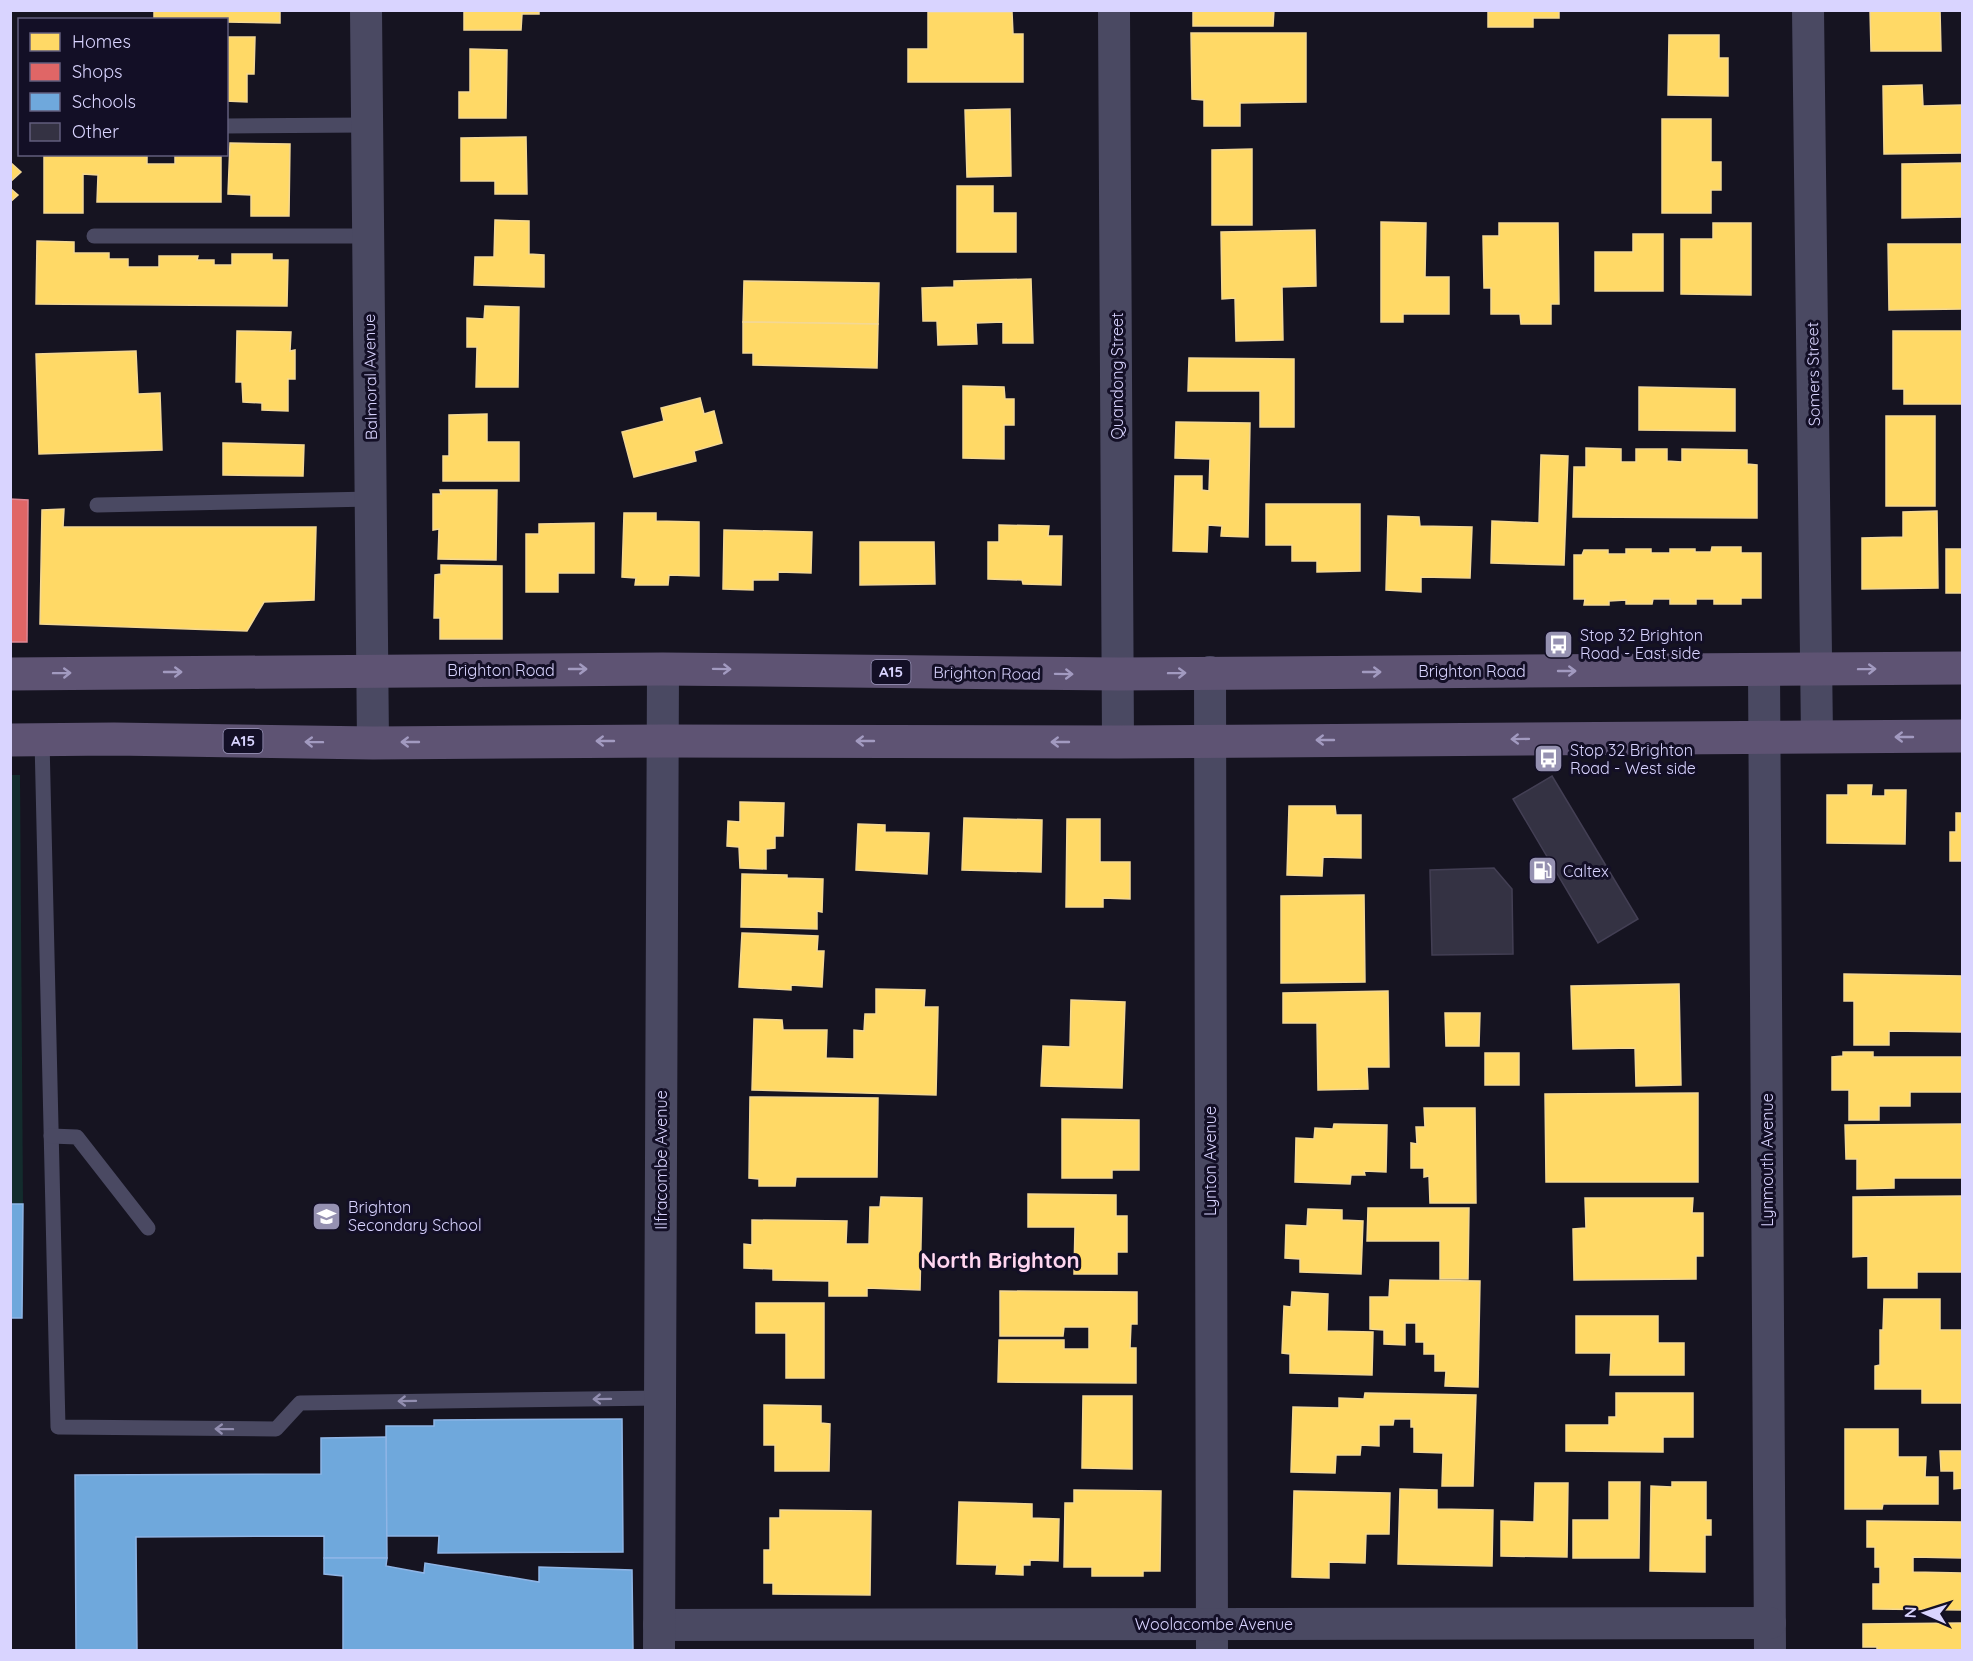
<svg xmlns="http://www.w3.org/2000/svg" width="1973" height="1661" font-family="Quicksand,sans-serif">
<rect width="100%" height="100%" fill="#161421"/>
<!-- green -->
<polygon fill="#132c2d" points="10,775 20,775 23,1204 10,1204"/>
<!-- homes -->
<g fill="#ffd966" stroke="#f4d894" stroke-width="1.5">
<polygon points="154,10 280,10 280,23 226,22 226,20 154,20"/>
<polygon points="464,10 539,10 539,14 522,14 521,30 464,30"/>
<polygon points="1193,10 1274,10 1273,26 1193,26"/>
<polygon points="1488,10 1559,10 1559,18 1533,18 1533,27 1488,27"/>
<polygon points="1870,10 1940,10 1941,51 1871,51"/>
<polygon points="928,12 1012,12 1013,34 1023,34 1023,82 908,82 908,49 928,49"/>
<polygon points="1191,33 1306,33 1306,102 1240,103 1240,126 1204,126 1204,100 1192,99"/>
<polygon points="1669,35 1719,35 1719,58 1728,58 1728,96 1668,95"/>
<polygon points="226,37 255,37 254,74 247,74 247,102 226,101"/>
<polygon points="470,49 507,50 506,118 459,118 459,92 470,92"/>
<polygon points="1922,85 1923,106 1962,105 1962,153 1884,154 1883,86"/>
<polygon points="1010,109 1011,176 967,177 965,110"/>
<polygon points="1662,119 1711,119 1711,162 1721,162 1721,190 1711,190 1711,213 1662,213"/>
<polygon points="526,137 527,194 495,194 495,181 461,181 461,138"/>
<polygon points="230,143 290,144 289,216 251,216 251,195 228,194"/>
<polygon points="1252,149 1252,225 1212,225 1212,150"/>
<polygon points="44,154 147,154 147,164 175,164 175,154 221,154 221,202 97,202 98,175 83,174 83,213 44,213"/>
<polygon points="10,162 21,172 10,182"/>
<polygon points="1962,163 1962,217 1902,218 1902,164"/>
<polygon points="957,186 993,186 993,213 1016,213 1016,252 957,252"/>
<polygon points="10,188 18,195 10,202"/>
<polygon points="495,220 529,221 529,254 544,255 544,287 474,285 475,257 494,257"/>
<polygon points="1381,222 1426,223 1425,277 1449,277 1449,314 1403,314 1403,322 1381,322"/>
<polygon points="1499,223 1558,223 1559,304 1551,304 1551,324 1521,324 1520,314 1491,314 1491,288 1484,288 1483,236 1499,236"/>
<polygon points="1713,223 1751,223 1751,295 1681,294 1681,239 1713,239"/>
<polygon points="1315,230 1316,286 1282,287 1283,340 1236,341 1235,298 1222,299 1221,232"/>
<polygon points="1633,234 1663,234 1663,291 1595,291 1595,252 1633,252"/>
<polygon points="37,241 74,242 74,253 109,253 109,259 128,259 128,267 159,267 159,256 198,256 197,260 214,260 214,265 232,265 232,254 272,254 272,260 288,260 287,306 36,304"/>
<polygon points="1888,244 1962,244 1962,309 1889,310"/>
<polygon points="1031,279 1033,343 1003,343 1003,322 976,323 977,344 938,345 937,321 923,321 922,288 954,287 954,281"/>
<polygon points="744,281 879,283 878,324 743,322"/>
<polygon points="485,306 519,307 518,387 476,387 477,347 467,347 467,318 484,319"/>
<polygon points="743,322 878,324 877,368 753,365 753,353 743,353"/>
<polygon points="237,331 291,332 290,351 295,350 295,379 288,379 288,411 262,410 262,403 243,402 242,382 236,382"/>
<polygon points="1893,331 1962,331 1962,404 1904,404 1904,389 1893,389"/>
<polygon points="136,351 138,394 160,393 162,450 39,454 36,354"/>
<polygon points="1189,358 1294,359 1294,427 1260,427 1260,391 1188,391"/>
<polygon points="963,386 1004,387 1005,399 1014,399 1014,425 1004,425 1004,459 963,458"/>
<polygon points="1639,387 1735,389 1735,431 1639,430"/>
<polygon points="700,398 704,414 714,411 722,443 694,451 696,461 634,477 622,432 664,421 661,408"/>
<polygon points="487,414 487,442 519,442 519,481 443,481 443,456 449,456 449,415"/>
<rect x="1886" y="416" width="49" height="90"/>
<polygon points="1176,422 1250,423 1248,537 1221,536 1222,526 1208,525 1207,552 1173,551 1175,476 1202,476 1202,490 1209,491 1210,459 1175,458"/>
<polygon points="223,443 304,445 303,476 223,475"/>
<polygon points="1586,448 1621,449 1621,462 1636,462 1636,449 1667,449 1667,461 1682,462 1682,449 1747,450 1747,464 1757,465 1757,518 1573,517 1574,467 1586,467"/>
<polygon points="1541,455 1568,456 1564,565 1491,563 1492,521 1539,523"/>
<polygon points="440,490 497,490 496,560 438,559 439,529 433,530 433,494 441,494"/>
<polygon points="1266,504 1360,504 1360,571 1317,572 1317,561 1292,561 1292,545 1266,545"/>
<polygon points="64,509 63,527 316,527 314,600 264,602 247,631 40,624 42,510"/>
<polygon points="1937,511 1938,588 1862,589 1862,538 1903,537 1903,512"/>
<polygon points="624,513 656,513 656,521 699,522 699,576 669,575 668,585 635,585 636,578 622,577"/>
<polygon points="1388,516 1419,517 1420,526 1472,527 1470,578 1421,577 1421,592 1386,590"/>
<polygon points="594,523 594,573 558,573 558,592 526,592 526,534 539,534 539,524"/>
<polygon points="999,525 1049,526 1048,536 1062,536 1061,585 1023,584 1022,580 988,579 988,542 999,542"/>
<polygon points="724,530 812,532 811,573 778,572 778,580 753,580 753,590 723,589"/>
<polygon points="860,542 934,542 935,584 860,585"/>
<polygon points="1712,547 1741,547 1741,553 1761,553 1761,598 1741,598 1741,604 1714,604 1714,599 1696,599 1696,604 1670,604 1670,599 1653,599 1652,604 1626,604 1626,600 1609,601 1609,605 1584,605 1585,599 1574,599 1574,555 1582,555 1584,550 1608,550 1608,554 1626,554 1626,549 1651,549 1651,553 1670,553 1670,549 1695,549 1695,552 1711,552"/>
<rect x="1946" y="549" width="16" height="44"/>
<polygon points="441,565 502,566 502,639 440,639 440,618 434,618 435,575 441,574"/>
<polygon points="1848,785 1872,785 1871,796 1885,796 1885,790 1906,790 1905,844 1827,843 1827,795 1848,795"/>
<polygon points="740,802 784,803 783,836 775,836 775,848 766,849 766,869 740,868 739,847 727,846 728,821 740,822"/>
<polygon points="1289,806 1335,806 1336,815 1361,815 1361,858 1323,857 1322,876 1287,875"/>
<polygon points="1956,813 1962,813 1962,861 1950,861 1950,832 1956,832"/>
<polygon points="964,818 1042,820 1041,872 962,870"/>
<polygon points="1067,819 1100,819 1100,862 1130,862 1130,899 1103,898 1103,907 1066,907"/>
<polygon points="858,824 885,825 885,832 929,833 927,874 856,870"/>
<polygon points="742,874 787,875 787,878 823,879 822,912 817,911 817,929 741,927"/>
<polygon points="1364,895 1365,982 1281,983 1281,896"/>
<polygon points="742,933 818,936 817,951 824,951 822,987 791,985 791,990 739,987"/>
<polygon points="1844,974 1962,976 1962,1032 1889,1031 1889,1045 1854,1045 1854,1001 1844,1001"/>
<polygon points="1679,984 1681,1085 1636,1086 1635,1048 1573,1049 1571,986"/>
<polygon points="876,989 925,990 924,1007 938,1007 936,1095 752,1090 754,1019 782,1020 783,1030 827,1030 826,1058 854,1059 854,1030 864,1031 865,1014 876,1014"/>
<polygon points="1388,991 1389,1067 1367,1067 1368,1089 1318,1090 1317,1023 1283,1023 1283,993"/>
<polygon points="1071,1000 1125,1002 1122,1088 1041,1086 1043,1046 1070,1047"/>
<polygon points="1445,1013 1480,1013 1479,1046 1446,1046"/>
<polygon points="1843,1052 1873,1052 1873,1057 1962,1057 1962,1092 1910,1092 1910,1106 1879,1106 1879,1120 1849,1120 1849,1090 1832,1090 1832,1057 1843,1056"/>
<rect x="1485" y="1053" width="34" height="32"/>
<polygon points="1698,1093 1698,1182 1546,1182 1545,1094"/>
<polygon points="750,1097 878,1098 877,1177 796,1177 795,1186 759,1186 759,1179 749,1178"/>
<polygon points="1424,1108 1475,1108 1476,1203 1430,1203 1429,1176 1424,1177 1424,1168 1411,1168 1411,1143 1417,1144 1416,1127 1425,1127"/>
<polygon points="1062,1119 1139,1120 1139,1170 1112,1170 1112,1178 1062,1178"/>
<polygon points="1334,1124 1387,1125 1386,1172 1364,1171 1365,1175 1351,1175 1350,1184 1295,1182 1296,1138 1314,1139 1315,1128 1333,1129"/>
<polygon points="1962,1124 1962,1178 1894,1178 1894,1188 1857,1189 1857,1159 1846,1159 1845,1125"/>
<polygon points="1028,1194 1116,1195 1116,1216 1127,1216 1127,1252 1117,1252 1117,1274 1074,1274 1075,1227 1028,1227"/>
<polygon points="1962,1196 1962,1272 1917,1272 1917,1288 1868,1288 1868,1256 1853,1257 1853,1197"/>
<polygon points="881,1197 922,1198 920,1290 867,1288 867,1296 829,1296 829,1281 773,1280 773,1269 744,1268 744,1244 752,1245 752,1220 847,1221 846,1244 869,1244 870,1207 880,1207"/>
<polygon points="1585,1198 1693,1198 1692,1213 1703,1213 1703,1256 1696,1256 1696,1279 1574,1280 1573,1229 1586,1228"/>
<polygon points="1368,1208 1469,1208 1468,1279 1440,1279 1440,1241 1367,1241"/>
<polygon points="1308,1209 1342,1210 1342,1220 1363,1221 1361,1274 1300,1272 1300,1259 1285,1258 1286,1225 1307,1226"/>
<polygon points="1390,1280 1480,1281 1478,1387 1445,1386 1446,1371 1435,1371 1435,1354 1424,1354 1424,1342 1416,1342 1416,1323 1405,1323 1405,1345 1384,1344 1384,1330 1370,1329 1370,1297 1389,1297"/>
<polygon points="1000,1291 1137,1292 1137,1324 1131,1324 1130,1348 1136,1348 1136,1383 998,1382 999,1340 1064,1340 1064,1349 1089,1349 1089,1327 1064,1327 1063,1336 1000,1336"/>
<polygon points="1292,1292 1328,1294 1327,1331 1373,1332 1372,1375 1290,1373 1290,1354 1282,1353 1284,1306 1291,1307"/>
<polygon points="1884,1299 1940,1299 1940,1330 1962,1330 1962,1403 1922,1403 1922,1389 1875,1389 1875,1366 1880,1365 1880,1330 1883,1330"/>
<polygon points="756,1303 824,1303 824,1378 786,1378 786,1333 756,1333"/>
<polygon points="1576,1316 1658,1316 1658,1343 1684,1343 1684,1375 1610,1375 1611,1353 1576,1353"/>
<polygon points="1365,1393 1476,1395 1473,1486 1442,1486 1443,1453 1414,1452 1414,1427 1411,1427 1411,1419 1394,1419 1393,1425 1379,1425 1379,1446 1361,1445 1360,1455 1336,1455 1335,1473 1291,1472 1293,1407 1339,1408 1339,1398 1364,1399"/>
<polygon points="1616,1393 1693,1393 1693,1437 1663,1437 1663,1452 1566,1451 1566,1425 1609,1425 1609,1417 1616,1417"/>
<polygon points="1083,1396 1132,1396 1132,1469 1082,1468"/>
<polygon points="764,1405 821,1406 821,1423 830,1424 829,1471 775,1471 775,1445 764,1445"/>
<polygon points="1845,1429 1898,1429 1898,1457 1926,1457 1925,1477 1938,1477 1938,1504 1883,1504 1882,1509 1845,1509"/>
<polygon points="1940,1451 1962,1451 1962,1488 1954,1489 1954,1471 1941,1471"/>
<polygon points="1609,1482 1640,1482 1639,1558 1573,1558 1573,1520 1609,1520"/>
<polygon points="1672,1482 1706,1482 1706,1520 1711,1520 1711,1535 1705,1535 1705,1572 1650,1571 1651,1486 1672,1487"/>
<polygon points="1535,1483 1568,1483 1567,1557 1501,1556 1501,1521 1534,1522"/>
<polygon points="1400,1489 1437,1490 1437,1509 1493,1510 1492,1566 1398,1564"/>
<polygon points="1074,1490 1161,1491 1160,1571 1143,1571 1143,1576 1092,1576 1092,1567 1064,1567 1065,1503 1074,1503"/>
<polygon points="1294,1491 1390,1493 1389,1534 1366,1534 1365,1563 1329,1562 1329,1578 1292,1577"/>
<polygon points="959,1502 1032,1504 1032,1518 1059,1519 1058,1561 1030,1560 1030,1565 1023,1565 1023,1575 996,1574 997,1565 957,1564"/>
<polygon points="780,1510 871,1511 870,1595 773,1594 773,1583 764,1583 764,1550 770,1550 770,1518 780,1518"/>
<polygon points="1867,1521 1962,1522 1962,1558 1913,1557 1913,1572 1962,1573 1962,1610 1873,1609 1873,1584 1880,1584 1880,1567 1875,1567 1875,1547 1867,1547"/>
<polygon points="1962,1623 1962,1650 1877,1650 1877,1647 1863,1647 1863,1624"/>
</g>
<!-- shops -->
<polygon fill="#e06666" stroke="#de8794" stroke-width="1.5" points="10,499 28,500 27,642 10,642"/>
<!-- schools -->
<g fill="#6fa8dc" stroke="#8fb5e6" stroke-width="1.5">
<polygon points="10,1204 23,1204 22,1318 10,1318"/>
<polygon points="622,1419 623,1552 438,1553 439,1536 386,1536 386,1426 434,1426 434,1420"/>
<polygon points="386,1437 387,1558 324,1558 324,1536 136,1537 137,1650 76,1650 75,1475 321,1474 321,1438"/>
<polygon points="324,1558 387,1558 386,1566 424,1573 425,1563 539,1582 539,1567 632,1570 633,1650 343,1650 343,1576 324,1574"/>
</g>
<!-- building -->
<g fill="#343243" stroke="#433f54" stroke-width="1.5">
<polygon points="1552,776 1638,919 1598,943 1513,799"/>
<polygon points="1494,868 1512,889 1513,954 1432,955 1430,870"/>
</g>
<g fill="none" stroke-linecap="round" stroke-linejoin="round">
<!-- service -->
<g stroke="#4a4962" stroke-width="15">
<polyline points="226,126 367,125"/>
<polyline points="94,236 368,236"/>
<polyline points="97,505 371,499"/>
<polyline points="42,740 58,1427 276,1429 300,1403 660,1398"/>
<polyline points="51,1136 77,1137 148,1228"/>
</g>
<!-- minor -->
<g stroke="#4a4962" stroke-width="32">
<polyline points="366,10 373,743"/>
<polyline points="1114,10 1118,742"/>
<polyline points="1808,10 1817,737"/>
<polyline points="1764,670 1770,1650"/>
<polyline points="1210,672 1212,1650"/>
<polyline points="659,1625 1770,1623"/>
<polyline points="659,1650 663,669"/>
</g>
<!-- primary -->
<g stroke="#5e5373" stroke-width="33">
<polyline points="10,674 663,669 1118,674 1962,668"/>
<polyline points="10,740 114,739 373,743 664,741 1118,742 1962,736"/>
</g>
</g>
<!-- one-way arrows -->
<defs><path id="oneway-shaft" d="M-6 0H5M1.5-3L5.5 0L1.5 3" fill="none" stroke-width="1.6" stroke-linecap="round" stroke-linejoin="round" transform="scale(1.5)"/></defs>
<g stroke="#a29ac0">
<use href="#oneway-shaft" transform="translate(578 669)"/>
<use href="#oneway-shaft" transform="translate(722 669) rotate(1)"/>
<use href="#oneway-shaft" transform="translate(1867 669) rotate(-1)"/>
<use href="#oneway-shaft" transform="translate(1567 671)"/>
<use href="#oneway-shaft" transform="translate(173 672)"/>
<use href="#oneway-shaft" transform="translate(1372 672)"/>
<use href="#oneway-shaft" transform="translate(62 673) rotate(-1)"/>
<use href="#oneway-shaft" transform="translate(1177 673) rotate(-1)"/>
<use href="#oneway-shaft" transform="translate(1064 674) rotate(1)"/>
<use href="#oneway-shaft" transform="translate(1904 737) rotate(180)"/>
<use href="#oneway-shaft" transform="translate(1520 739) rotate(179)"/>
<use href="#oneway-shaft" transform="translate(1325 740) rotate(180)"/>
<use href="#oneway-shaft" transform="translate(605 741) rotate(180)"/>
<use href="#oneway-shaft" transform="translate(865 741) rotate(-180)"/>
<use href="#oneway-shaft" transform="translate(314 742) rotate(-179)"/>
<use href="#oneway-shaft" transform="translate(410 742) rotate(180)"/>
<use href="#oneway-shaft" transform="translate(1060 742) rotate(-180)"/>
</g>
<g stroke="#928eb0">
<use href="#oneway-shaft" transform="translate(602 1399) rotate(179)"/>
<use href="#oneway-shaft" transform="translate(407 1401) rotate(179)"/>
<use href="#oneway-shaft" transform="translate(224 1429) rotate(-179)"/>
</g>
<!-- icons -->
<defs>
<symbol id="bus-square" viewBox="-11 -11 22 22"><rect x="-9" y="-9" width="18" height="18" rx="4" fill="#9591b1" stroke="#130f26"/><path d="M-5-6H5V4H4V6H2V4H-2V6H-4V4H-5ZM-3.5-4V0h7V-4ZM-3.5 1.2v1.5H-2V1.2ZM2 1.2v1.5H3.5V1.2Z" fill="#fff"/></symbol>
<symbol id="fuel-square" viewBox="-11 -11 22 22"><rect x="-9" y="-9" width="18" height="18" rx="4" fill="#9591b1" stroke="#130f26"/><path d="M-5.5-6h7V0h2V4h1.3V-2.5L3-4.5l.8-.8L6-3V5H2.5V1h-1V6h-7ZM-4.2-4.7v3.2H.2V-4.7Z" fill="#fff"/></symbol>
<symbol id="school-square" viewBox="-11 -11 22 22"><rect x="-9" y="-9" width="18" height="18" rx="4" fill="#9591b1" stroke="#130f26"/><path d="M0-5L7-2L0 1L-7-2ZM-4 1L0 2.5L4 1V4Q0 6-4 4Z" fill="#fff"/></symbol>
</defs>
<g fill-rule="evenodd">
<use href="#bus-square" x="1542" y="628" width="33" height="33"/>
<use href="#bus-square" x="1532" y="742" width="33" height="33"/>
<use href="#fuel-square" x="1526" y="854" width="33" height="33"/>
<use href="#school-square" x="310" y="1200" width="33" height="33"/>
</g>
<g text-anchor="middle" stroke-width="6" stroke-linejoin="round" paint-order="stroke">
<!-- shield labels -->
<g fill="#130f26" stroke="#9e99be" stroke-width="1.5">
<rect x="871.5" y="660" width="39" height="24" rx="4.5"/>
<rect x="223.5" y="729" width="39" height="24" rx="4.5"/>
</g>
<g font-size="15" font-weight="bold" fill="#d9d4ff">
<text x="891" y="677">A15</text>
<text x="243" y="746">A15</text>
</g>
<!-- street labels -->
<g font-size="16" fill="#d9d4ff" stroke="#130f26">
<text transform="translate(1813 374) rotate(-91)" y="6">Somers Street</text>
<text transform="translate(1117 376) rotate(-90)" y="6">Quandong Street</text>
<text transform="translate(370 377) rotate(-91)" y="6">Balmoral Avenue</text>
<text x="501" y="676">Brighton Road</text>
<text x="1472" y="677">Brighton Road</text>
<text transform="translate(987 673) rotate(1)" y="6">Brighton Road</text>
<text transform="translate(661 1160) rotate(-90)" y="6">Ilfracombe Avenue</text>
<text transform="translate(1767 1160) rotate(-90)" y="6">Lynmouth Avenue</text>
<text transform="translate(1210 1161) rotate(-90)" y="6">Lynton Avenue</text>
<text x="1214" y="1630">Woolacombe Avenue</text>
</g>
<!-- poi labels -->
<g font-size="16" fill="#d9d4ff" stroke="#130f26" text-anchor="start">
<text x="1580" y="641">Stop 32 Brighton<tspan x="1580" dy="18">Road - East side</tspan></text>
<text x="1570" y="756">Stop 32 Brighton<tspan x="1570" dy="18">Road - West side</tspan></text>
<text x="1563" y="877">Caltex</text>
<text x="348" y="1213">Brighton<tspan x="348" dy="18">Secondary School</tspan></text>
</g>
<!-- district labels -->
<g font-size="22" font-weight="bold" fill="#ffd6f0" stroke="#130f26">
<text x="1000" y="1268">North Brighton</text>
</g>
</g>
<!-- border -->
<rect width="1973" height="1661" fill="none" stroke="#d9d4ff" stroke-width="24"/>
<!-- legend -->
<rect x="18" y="18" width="210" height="138" fill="#130f26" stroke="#625e7d" stroke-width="1.5"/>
<rect x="30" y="33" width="30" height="18" fill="#ffd966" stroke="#625e7d" stroke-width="1.5"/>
<text x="72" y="48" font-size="18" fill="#d9d4ff">Homes</text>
<rect x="30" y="63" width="30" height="18" fill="#e06666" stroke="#625e7d" stroke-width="1.5"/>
<text x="72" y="78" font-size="18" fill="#d9d4ff">Shops</text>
<rect x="30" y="93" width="30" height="18" fill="#6fa8dc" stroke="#625e7d" stroke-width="1.5"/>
<text x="72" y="108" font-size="18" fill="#d9d4ff">Schools</text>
<rect x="30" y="123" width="30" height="18" fill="#343243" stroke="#625e7d" stroke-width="1.5"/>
<text x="72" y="138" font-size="18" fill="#d9d4ff">Other</text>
<!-- north arrow -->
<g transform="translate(1925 1613) rotate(273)" stroke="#130f26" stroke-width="4.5" paint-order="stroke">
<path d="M0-4.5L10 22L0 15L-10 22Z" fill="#d9d4ff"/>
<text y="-9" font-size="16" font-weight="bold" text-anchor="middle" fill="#d9d4ff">N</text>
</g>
</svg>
